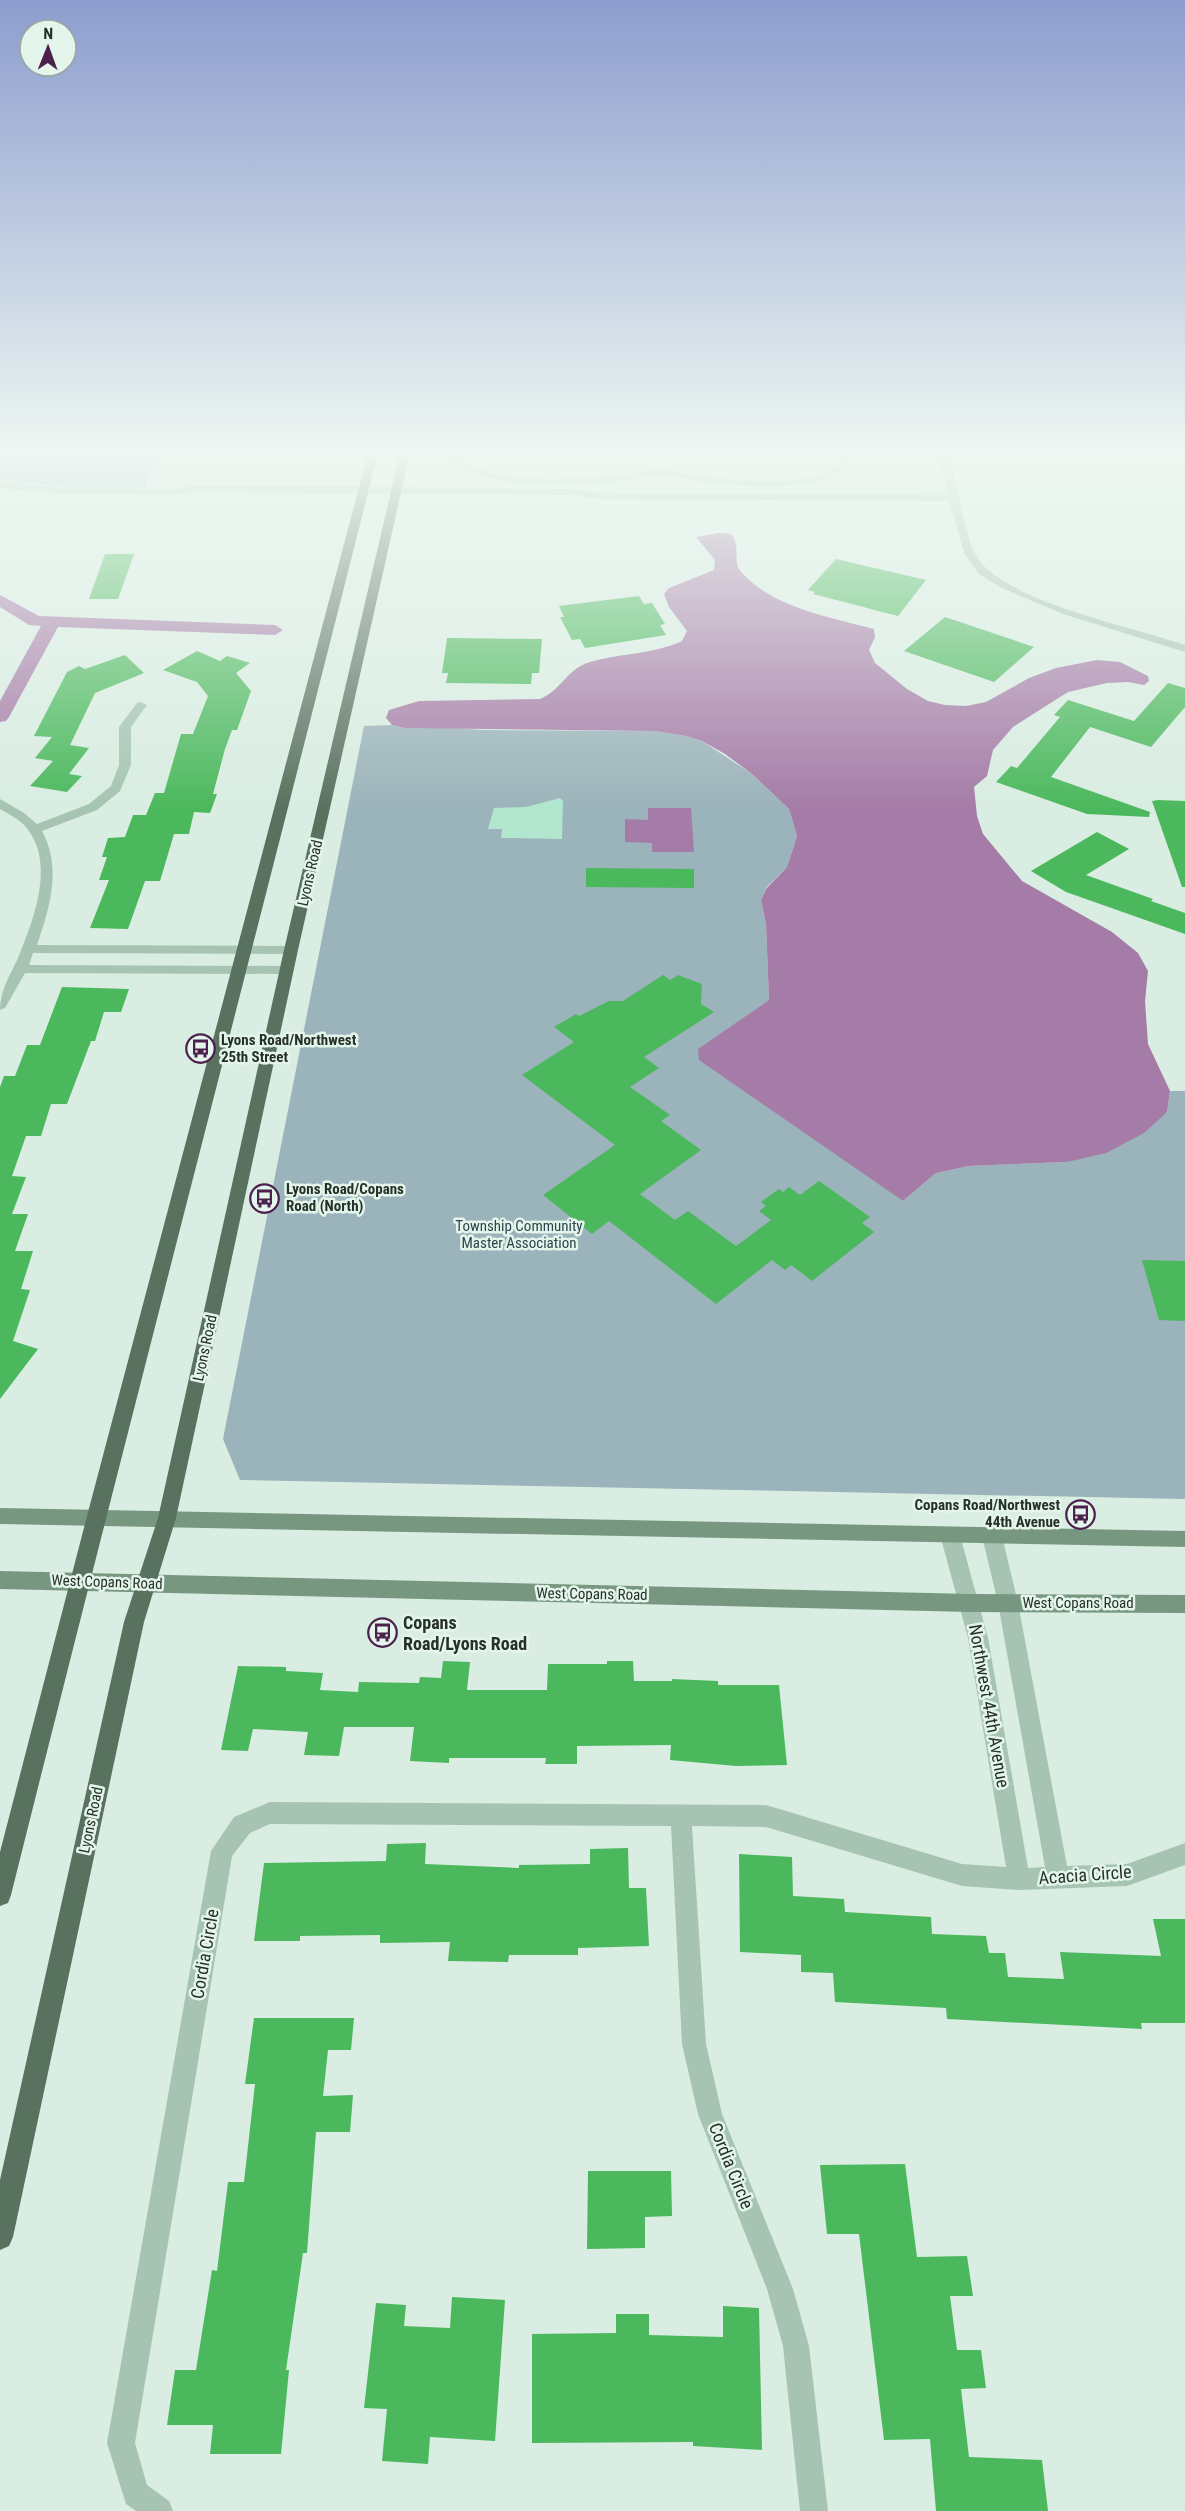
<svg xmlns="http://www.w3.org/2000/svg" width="1185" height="2511" font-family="'Roboto Condensed',sans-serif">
<rect width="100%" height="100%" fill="#d9ede2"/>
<!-- green -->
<g fill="#9bb3ba">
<path d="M0,457H157L144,488C96,488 48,486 0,480Z"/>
<polygon points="392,725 405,728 454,728 482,730 654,731 686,736 702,741 752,774 789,809 797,836 787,867 766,888 761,900 766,924 769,1000 699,1049 903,1201 936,1173 969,1166 1067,1162 1167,1112 1170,1091 1185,1091 1185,1499 240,1480 223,1439 364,726"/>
</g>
<!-- sand -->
<polygon fill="#b2e6cf" points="560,798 563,801 562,839 501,838 502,829 488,829 494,808 526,807"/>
<!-- water -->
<g fill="#a57ba7">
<path d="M719,533L731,534C742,548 731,561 742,573C774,608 830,617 874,629L875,637L869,650L875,663L907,689L928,701L945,705L966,706L986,702L1029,678L1056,668L1097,660L1120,662L1148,676L1149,681L1144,685L1128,682L1107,683L1068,692L1013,727L993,750L987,776L974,787L977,816L983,834L1022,881L1112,932L1138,953L1148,971L1145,1001L1148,1044L1170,1091L1167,1112L1144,1133L1106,1153L1067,1162L969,1166L936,1173L903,1201L699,1060L698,1049L769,1000L766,924L761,900L766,889L787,867L797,836L789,809L752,774L725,754L702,741L686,736L654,731L405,728L392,725L386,718L389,710L419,701L540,699C560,691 567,670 587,663C618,653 652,655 682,641L687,631L669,607L664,594L669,588L714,570L715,560L696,537Z"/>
<polygon points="648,808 691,808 694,852 652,852 652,843 625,842 625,819 648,820"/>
</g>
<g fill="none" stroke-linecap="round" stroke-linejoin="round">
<!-- canal -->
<polygon fill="#a57ba7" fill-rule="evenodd" points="0,595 39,616 275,625 283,630 275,635 58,627 9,717 6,721 0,722 0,701 41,626 29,625 0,607"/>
</g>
<!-- building -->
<g fill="#4cb85d">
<polygon points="105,554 134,554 118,599 89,599"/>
<polygon points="836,559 926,580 898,616 813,594 815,592 808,590"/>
<polygon points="639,596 644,604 652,603 665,624 660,625 666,635 585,648 580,639 572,640 560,617 564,617 559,606"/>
<polygon points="945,617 1034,647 994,682 904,651"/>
<polygon points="447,638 542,639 539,673 532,673 531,684 446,683 448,673 442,673"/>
<polygon points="197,651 220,661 227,656 250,663 236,673 251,691 237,730 232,730 225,749 213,794 217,794 210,813 194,812 189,834 174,834 160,881 145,881 128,929 90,928 109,880 99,880 107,857 102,857 108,838 125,837 133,815 146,815 155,793 164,793 181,734 193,734 208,696 197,682 163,670"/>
<polygon points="125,655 144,673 95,693 70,745 89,748 69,774 82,776 67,792 30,786 53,761 35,758 52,737 34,736 67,672 79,666 85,669"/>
<polygon points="1168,683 1185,688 1185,707 1151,747 1090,727 1051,777 1150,812 1149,817 1087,814 996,782 1011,766 1017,768 1060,717 1054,715 1068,700 1134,721"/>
<polygon points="1158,800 1185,801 1185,887 1182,887 1152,801"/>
<polygon points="1097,832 1129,849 1086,875 1153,899 1151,901 1185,913 1185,934 1066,892 1031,871"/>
<polygon points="586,868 694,869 694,888 586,887"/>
<polygon points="663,975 670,980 678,975 702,984 701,1004 714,1012 644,1057 659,1068 630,1087 670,1115 661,1121 701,1150 640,1194 675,1220 688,1211 736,1246 771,1220 759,1211 766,1206 761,1202 779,1189 783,1192 789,1187 800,1195 819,1181 870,1217 862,1223 874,1232 812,1281 791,1265 785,1270 772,1260 716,1304 609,1221 592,1234 543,1195 615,1145 522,1075 574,1042 554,1027 576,1014 579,1016 609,1001 623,1001"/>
<polygon points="62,987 129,989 121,1012 104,1012 95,1041 91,1041 67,1104 51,1104 41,1136 26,1136 12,1176 26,1177 12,1214 28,1214 15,1251 33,1251 21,1289 30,1290 13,1341 38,1349 0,1399 0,1087 4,1076 15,1076 27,1045 40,1045"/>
<polygon points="1142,1260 1185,1261 1185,1321 1159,1320"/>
<polygon points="443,1661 470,1662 467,1690 547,1690 548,1664 607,1664 607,1661 633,1661 634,1681 672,1681 672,1679 718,1681 718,1685 779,1685 787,1765 736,1766 670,1760 671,1745 577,1746 577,1764 545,1764 546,1758 449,1758 449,1763 410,1761 414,1727 344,1727 339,1756 304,1755 308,1732 253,1729 248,1751 221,1750 238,1666 286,1667 286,1671 323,1673 320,1690 358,1692 359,1682 419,1683 420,1677 441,1678"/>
<polygon points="426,1843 425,1864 519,1868 519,1865 590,1864 590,1849 628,1848 629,1888 646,1888 649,1946 578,1948 578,1955 509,1955 508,1962 448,1961 450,1942 380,1943 380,1935 300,1936 300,1941 254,1941 264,1863 386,1861 387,1844"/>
<polygon points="739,1854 792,1857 793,1896 844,1899 845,1912 931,1917 932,1934 986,1936 989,1953 1005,1953 1008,1977 1064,1979 1060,1952 1161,1956 1153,1919 1185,1919 1185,2023 1141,2023 1142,2029 947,2019 946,2008 835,2002 833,1973 801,1972 801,1955 740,1952"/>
<polygon points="254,2018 354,2018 351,2050 328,2050 323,2096 353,2095 350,2132 316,2132 307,2253 303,2253 286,2370 289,2370 281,2454 210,2454 213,2425 167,2425 175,2370 196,2370 212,2270 217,2271 228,2182 244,2182 255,2084 245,2084"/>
<polygon points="905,2164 917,2257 967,2256 973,2296 950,2296 957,2350 981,2350 986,2388 961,2389 969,2457 1042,2460 1048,2511 936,2511 930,2439 884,2440 859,2234 827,2234 820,2165"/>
<polygon points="588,2171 671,2171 672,2216 645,2217 645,2248 587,2249"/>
<polygon points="452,2297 505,2300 495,2441 430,2437 428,2464 382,2461 387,2409 364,2408 376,2303 406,2305 404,2326 450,2328"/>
<polygon points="723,2306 759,2308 762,2450 693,2446 693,2442 532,2443 532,2334 616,2333 616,2314 649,2314 649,2335 723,2337"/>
</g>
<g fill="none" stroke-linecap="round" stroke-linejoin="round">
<!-- minor -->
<g fill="#a6c4b1" fill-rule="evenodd">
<path d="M448,457H459C491,485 572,480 614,476C629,474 644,470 659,470C673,470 686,474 699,476C729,480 800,485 826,473C833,469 838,464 842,457H852C847,465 842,472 833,476C801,492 736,486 702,482C688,480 675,476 661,476C644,476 628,480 611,482C568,485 479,491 448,457Z"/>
<path d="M939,457H949L970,543C974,553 980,563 988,570C1034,608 1127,625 1185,645V652L1063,614L1002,588L979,574L965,555L949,501L598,499L571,495L192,492L175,495L55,493L0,488V482L55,487L163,489L192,486H314L571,489L598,493L948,495Z"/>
<path d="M141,702L147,705L131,727V765L120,791L97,810L42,831C62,868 50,907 37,945L291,946L298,950L291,954L33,953L29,965L287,966L294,970L287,974L25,973L5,1008L0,1010C0,990 10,976 18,958C32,923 55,868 29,831C23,821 10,815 0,809V799L24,813L37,824L89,804L111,786L119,765V727L137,703Z"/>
<polygon points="950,1527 957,1529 960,1535 988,1638 1028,1868 1045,1867 998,1603 982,1536 985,1530 992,1528 999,1530 1002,1536 1018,1603 1067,1866 1127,1864 1185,1843 1185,1865 1127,1886 1019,1890 962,1886 766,1827 692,1826 706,2044 722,2114 793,2289 809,2346 828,2511 800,2511 783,2346 767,2289 698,2114 682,2044 671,1826 270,1824 250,1833 232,1856 135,2443 147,2485 169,2501 173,2511 136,2511 126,2504 107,2443 211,1851 234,1817 270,1802 766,1805 962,1864 1006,1867 968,1638 940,1535 943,1529"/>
</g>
<!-- secondary -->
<g fill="#789780" fill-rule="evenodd">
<polygon points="0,1508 1185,1531 1185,1547 0,1524"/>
<polygon points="0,1571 970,1594 1185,1595 1185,1613 970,1612 0,1589"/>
</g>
<!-- primary -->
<g fill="#59715f" fill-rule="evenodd">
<path d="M367,457H377C256,937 131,1415 11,1895L8,1903L0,1906V1852L87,1516Z"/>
<polygon points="399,457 409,457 298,950 176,1518 144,1622 13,2237 9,2246 0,2250 0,2180 124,1622 158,1518 284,950"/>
</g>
</g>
<!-- sky -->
<linearGradient id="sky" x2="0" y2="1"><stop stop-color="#8d9dce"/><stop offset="0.56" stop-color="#eef7f2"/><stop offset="1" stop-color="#eef7f2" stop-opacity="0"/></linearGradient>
<rect width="1185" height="809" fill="url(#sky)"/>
<!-- icons -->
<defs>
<symbol id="bus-ring" viewBox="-11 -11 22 22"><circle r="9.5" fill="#e4f6ec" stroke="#4c214d" stroke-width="1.5"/><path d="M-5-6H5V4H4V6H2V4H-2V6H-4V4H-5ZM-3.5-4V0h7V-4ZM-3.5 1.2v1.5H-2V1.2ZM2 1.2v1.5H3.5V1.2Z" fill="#4c214d"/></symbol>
</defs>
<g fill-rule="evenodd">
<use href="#bus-ring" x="184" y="1032" width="33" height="33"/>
<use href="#bus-ring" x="248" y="1182" width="33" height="33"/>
<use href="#bus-ring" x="1064" y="1498" width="33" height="33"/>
<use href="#bus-ring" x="366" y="1616" width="33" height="33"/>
</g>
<g text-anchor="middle" stroke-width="5" stroke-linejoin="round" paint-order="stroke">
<!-- street labels -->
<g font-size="15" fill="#263128" stroke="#e4f6ec">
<text transform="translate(310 873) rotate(-77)" y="5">Lyons Road</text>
<text transform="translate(205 1348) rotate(-78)" y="5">Lyons Road</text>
<text transform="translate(107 1582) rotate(2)" y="5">West Copans Road</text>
<text transform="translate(592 1594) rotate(1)" y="5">West Copans Road</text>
<text x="1078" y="1608">West Copans Road</text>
<text transform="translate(91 1820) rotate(-78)" y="5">Lyons Road</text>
</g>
<!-- poi labels -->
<g font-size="15" font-weight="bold" fill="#263128" stroke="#e4f6ec" text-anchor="start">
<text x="221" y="1045">Lyons Road/Northwest<tspan x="221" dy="17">25th Street</tspan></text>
<text x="286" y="1194">Lyons Road/Copans<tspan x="286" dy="17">Road (North)</tspan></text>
<text x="1060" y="1510" text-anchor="end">Copans Road/Northwest<tspan x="1060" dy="17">44th Avenue</tspan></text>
</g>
<!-- park labels -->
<g font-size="15" fill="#2d444c" stroke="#e4f6ec">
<text x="519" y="1231">Township Community<tspan x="519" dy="17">Master Association</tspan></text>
</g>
<!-- near-poi labels -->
<g font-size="18" font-weight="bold" fill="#263128" stroke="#e4f6ec" text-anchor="start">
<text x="403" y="1629">Copans<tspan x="403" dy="21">Road/Lyons Road</tspan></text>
</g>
<!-- near-street labels -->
<g font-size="18" fill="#263128" stroke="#e4f6ec">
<text transform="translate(989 1706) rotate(80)" y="6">Northwest 44th Avenue</text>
<text transform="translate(1085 1875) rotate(-4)" y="6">Acacia Circle</text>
<text transform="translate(205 1954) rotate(-80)" y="6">Cordia Circle</text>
<text transform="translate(731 2166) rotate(68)" y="6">Cordia Circle</text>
</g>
</g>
<!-- north arrow -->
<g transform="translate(48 48) rotate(1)"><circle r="28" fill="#e4f6ec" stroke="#98a79e" stroke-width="1.5"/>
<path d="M0-4.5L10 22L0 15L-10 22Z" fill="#4c214d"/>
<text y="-9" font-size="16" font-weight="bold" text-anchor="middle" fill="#263128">N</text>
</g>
</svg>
